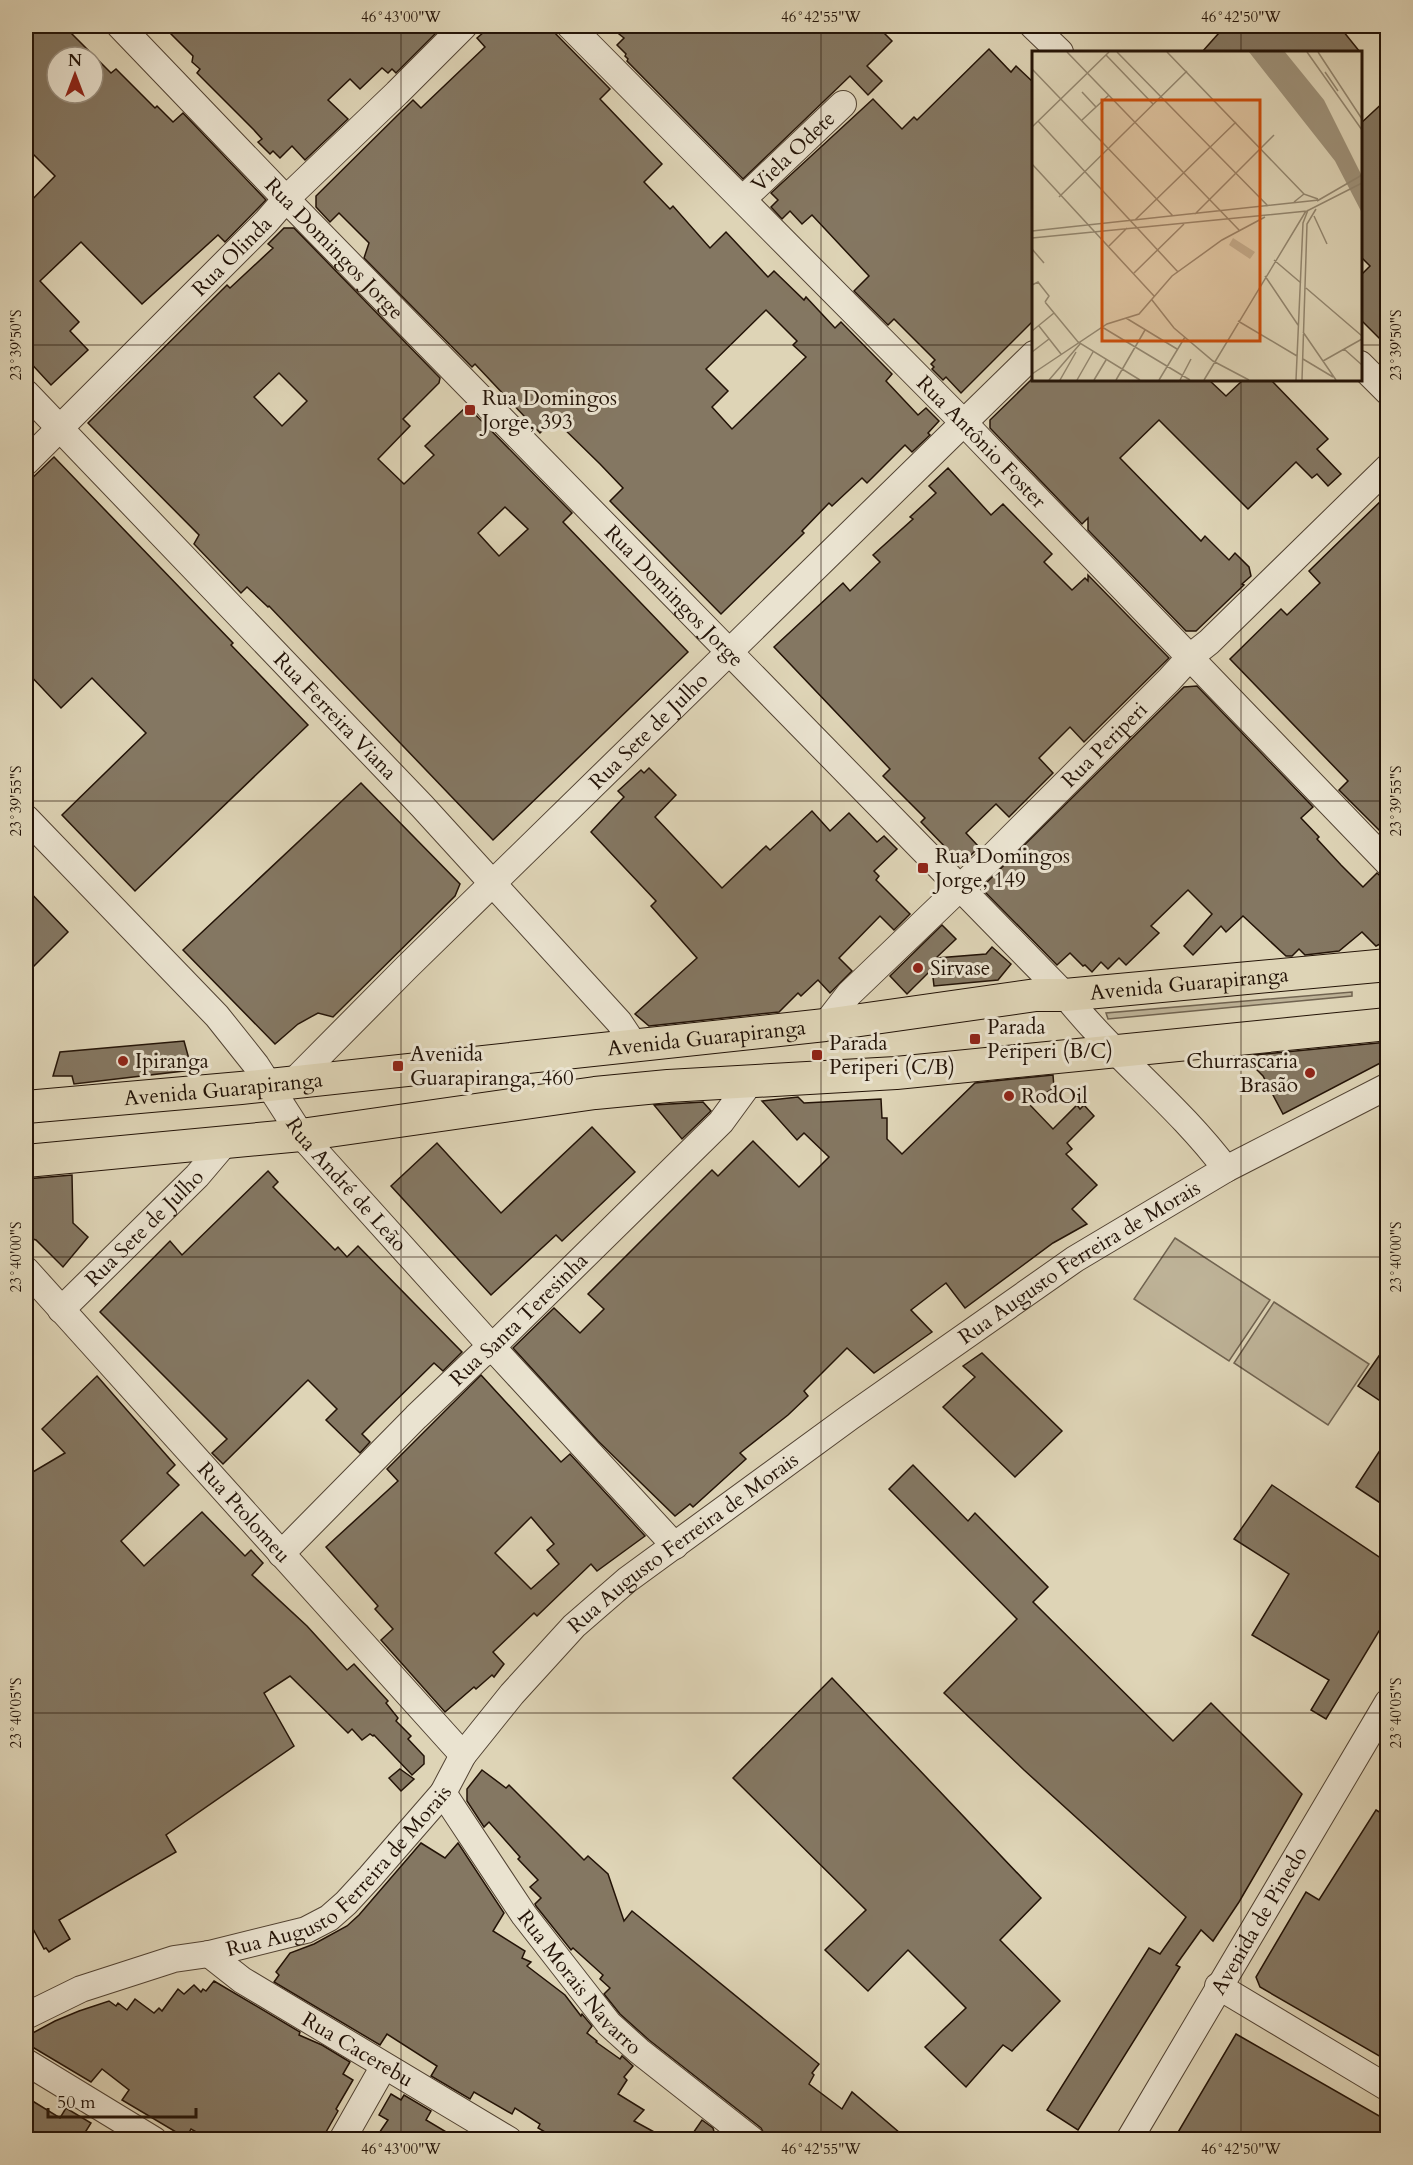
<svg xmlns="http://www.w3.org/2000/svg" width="1413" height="2165" font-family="Cardo,serif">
<rect width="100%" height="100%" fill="#ded4b6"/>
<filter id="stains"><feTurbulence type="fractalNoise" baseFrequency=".00333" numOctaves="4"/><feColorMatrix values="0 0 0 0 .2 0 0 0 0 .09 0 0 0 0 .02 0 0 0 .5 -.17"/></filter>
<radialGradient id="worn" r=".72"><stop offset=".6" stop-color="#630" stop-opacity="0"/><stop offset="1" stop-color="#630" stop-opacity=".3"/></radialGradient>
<!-- green -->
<g fill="#beb398" stroke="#706350" stroke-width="1.5">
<polygon points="1352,992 1352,996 1108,1019 1106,1013"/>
<polygon points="1175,1238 1270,1300 1229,1361 1134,1299"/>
<polygon points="1274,1302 1369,1364 1328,1425 1234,1363"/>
</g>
<!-- building -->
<g fill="#847762" stroke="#231307" stroke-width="1.5" fill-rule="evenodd">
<path d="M26,26H64L111,73L116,69L155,108L157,106L173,122L183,113L266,200L225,242L218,235L142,304L81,242L40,281L79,322L70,331L88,350L51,385L26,358V206L55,176L26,147ZM57,57H93V93H57Z"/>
<polygon points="163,26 429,26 436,33 396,73 392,69 388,73 382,68 360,89 350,79 328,100 348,119 305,160 292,146 280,158 273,151 270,154 258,142 262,139 254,130 197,73 200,69 192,62 193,56"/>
<path d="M491,26H548L610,89L600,99L662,164L644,182L670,209L673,206L710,248L726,232L768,277L774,271L804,300L806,297L835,328L841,322L892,374L886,381L918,415L926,408L939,421L928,433L930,435L912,452L905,445L867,483L862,478L832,506L829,503L802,531L804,533L721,614L610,501L623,488L600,464L554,419L540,433L475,364L472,367L364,258L369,243L339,213L330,222L316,207V196L413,100L421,108L485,47L477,38ZM766,310L797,341L793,345L806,357L732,429L712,407L728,391L706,369Z"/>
<polygon points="628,26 702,26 710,33 717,26 877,26 892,41 867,66 882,81 868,95 850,76 743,179 627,61 628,59 625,56 626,54 617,45 624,38 619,34"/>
<polygon points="1209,26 1339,26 1360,52 1202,52 1218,34"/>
<polygon points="989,49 1011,72 1016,66 1034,83 1034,320 961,393 946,377 943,380 932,369 934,367 931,364 935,360 894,319 888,325 854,291 869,276 812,215 802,224 790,211 782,219 771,207 778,200 771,193 873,99 902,129 914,117 917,120"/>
<polygon points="1388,98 1388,347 1360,319 1360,276 1370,266 1360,256 1360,124"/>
<path d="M284,228H294L440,378L439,383L403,419L410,426L378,459L404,484L434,455L425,446L467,406L572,513L563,522L688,652L493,840L269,606L268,607L247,587L241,593L194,544L199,535L88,423L227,285L230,288L273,248L268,244ZM279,373L307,401L282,426L254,397ZM505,507L528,529L499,556L478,533Z"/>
<polygon points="1031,380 1209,380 1226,396 1243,380 1271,380 1328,439 1317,449 1341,474 1328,486 1317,474 1312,478 1296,462 1248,509 1159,420 1120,458 1201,541 1205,536 1229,560 1235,553 1249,567 1251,576 1242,584 1244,585 1196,631 1186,631 1088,530 1088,518 1082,524 990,428 990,420"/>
<polygon points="54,457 233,643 231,645 308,725 135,891 62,815 146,733 92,678 61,708 26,671 26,484"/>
<polygon points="948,468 991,515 1003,504 1052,554 1044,562 1072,590 1085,578 1088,581 1088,575 1169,658 1084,742 1070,727 1039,758 1053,773 1009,817 996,804 966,833 979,847 963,863 956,863 948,854 950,852 921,822 925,818 883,776 890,769 774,647 843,583 850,591 880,562 873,555 913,519 910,517 936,493 929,486"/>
<polygon points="1388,494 1388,839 1339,790 1348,781 1230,659 1281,609 1287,615 1320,583 1309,571"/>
<polygon points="1197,686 1313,807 1301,818 1319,837 1317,839 1341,865 1363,887 1377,873 1388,883 1388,940 1376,946 1362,932 1339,951 1305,955 1299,949 1292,956 1286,956 1243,916 1226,932 1221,926 1193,955 1184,946 1212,914 1188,890 1151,926 1159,933 1126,965 1119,958 1108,969 1101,962 1092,972 1085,965 1083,966 1070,953 1057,965 984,891 985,884 1184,687"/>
<polygon points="649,768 676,795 655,817 722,888 766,846 770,850 812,811 830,831 849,813 877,842 884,836 897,849 874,871 879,876 876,880 910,914 894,930 880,916 839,958 852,971 830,993 818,980 801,996 798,993 779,1012 649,1026 635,1014 697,958 651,906 656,901 591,832 624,797 618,791 641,770 644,773"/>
<polygon points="361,783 460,884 455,896 333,1017 318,1013 298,1024 275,1044 183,950"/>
<polygon points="26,888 68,932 26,974"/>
<polygon points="942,925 956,939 936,958 986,954 992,947 1011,964 998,980 934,986 932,969 907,994 890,976"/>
<polygon points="184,1041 192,1070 74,1084 72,1076 53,1076 60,1052"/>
<polygon points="1388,1042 1388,1059 1283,1114 1263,1076 1256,1069 1254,1058 1254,1055"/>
<polygon points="1053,1075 1054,1088 1029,1104 1053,1129 1077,1105 1080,1109 1084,1105 1094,1116 1067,1143 1072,1149 1066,1154 1097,1185 1072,1209 1087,1224 1053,1243 965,1308 946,1283 911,1310 932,1332 874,1373 847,1348 804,1391 808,1396 788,1415 740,1453 746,1459 693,1507 690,1504 675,1516 598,1441 513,1348 554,1308 580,1333 604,1309 588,1294 712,1170 718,1176 753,1141 799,1187 829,1157 804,1133 797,1140 762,1101 798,1097 804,1103 881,1099 882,1118 887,1118 887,1139 902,1154 975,1083"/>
<polygon points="703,1102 711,1111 682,1139 654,1105"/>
<polygon points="592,1127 635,1172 562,1241 556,1235 491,1295 391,1186 437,1143 501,1213"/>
<polygon points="268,1171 278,1182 273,1187 335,1250 338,1247 347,1257 358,1246 462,1352 443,1371 434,1363 379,1417 362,1434 370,1442 360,1453 326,1420 337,1409 308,1380 223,1464 212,1453 227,1439 100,1312 170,1241 182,1255"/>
<polygon points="72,1175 73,1223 88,1237 63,1267 36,1240 26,1237 26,1179"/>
<polygon points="1388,1343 1388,1406 1358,1386"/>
<polygon points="982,1353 1062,1431 1015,1477 943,1407 975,1377 963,1366"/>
<path d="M481,1375L561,1462L570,1454L645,1536L597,1571L591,1564L537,1616L534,1613L493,1652L504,1664L494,1677L492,1675L476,1689L474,1687L445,1712L381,1640L393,1629L375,1609L378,1606L326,1547L398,1481L387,1469ZM531,1517L554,1544L547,1550L559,1564L531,1589L495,1553Z"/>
<polygon points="97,1376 175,1465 167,1473 179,1485 121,1541 144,1566 202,1512 245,1556 251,1550 263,1563 252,1575 307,1626 347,1670 354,1664 388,1701 386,1703 398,1718 396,1721 411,1736 408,1739 424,1756 424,1764 412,1775 374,1735 373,1736 370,1734 362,1740 352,1729 348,1733 290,1676 264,1693 294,1746 166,1835 176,1852 59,1920 70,1939 49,1952 46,1948 44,1949 26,1916 26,1476 65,1453 42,1429"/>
<polygon points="1388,1438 1388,1508 1356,1487"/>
<polygon points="913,1465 968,1521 975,1513 1048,1587 1033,1602 1173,1741 1211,1703 1302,1794 1239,1902 1213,1941 1201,1930 1176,1965 1180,1967 1078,2130 1047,2110 1149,1948 1160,1954 1186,1917 1024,1770 944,1693 1017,1619 889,1489"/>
<polygon points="1272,1485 1388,1563 1388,1637 1379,1631 1326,1719 1311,1710 1329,1680 1252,1635 1289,1574 1234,1539"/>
<polygon points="832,1678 1041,1898 1000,1940 1060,2001 1012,2051 1003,2045 966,2087 925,2047 966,2008 908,1950 868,1991 825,1950 866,1910 733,1778"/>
<polygon points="400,1769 414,1779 401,1791 389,1778"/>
<polygon points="482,1770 506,1788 509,1785 584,1860 588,1856 608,1874 624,1921 632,1911 819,2064 812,2073 814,2075 809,2084 842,2109 852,2092 907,2139 767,2139 761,2128 649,2040 620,2014 604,1994 610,1988 600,1979 603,1975 573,1948 571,1950 536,1906 535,1904 541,1898 530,1887 538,1880 518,1859 520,1857 489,1822 484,1827 467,1801 467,1789"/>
<polygon points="1376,1810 1388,1817 1388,2061 1260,1987 1256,1977 1306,1892 1319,1900"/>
<polygon points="421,1843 445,1858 458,1843 504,1913 493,1931 525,1951 522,1958 531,1962 527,1966 565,1995 581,2016 582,2014 592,2026 587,2033 597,2041 596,2042 620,2059 622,2056 633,2066 624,2077 627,2080 618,2094 644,2110 634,2121 667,2139 557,2139 538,2128 540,2124 515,2108 512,2114 474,2092 470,2099 431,2076 437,2066 387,2034 380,2045 274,1982 279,1975 276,1972 290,1953 314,1944 347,1926 359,1915"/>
<polygon points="214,1981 300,2032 299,2035 322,2045 350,2062 343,2074 353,2080 336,2109 338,2111 322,2139 298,2139 287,2133 284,2139 209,2139 191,2129 186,2138 122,2100 129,2090 102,2069 91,2082 29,2045 29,2035 55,2021 79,2011 109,2001 116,2006 118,2003 127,2010 135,1999 154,2013 159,2008 162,2011 178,1989 184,1994 194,1985 201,1992 203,1989 206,1991"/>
<polygon points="1236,2034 1388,2121 1388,2139 1174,2139"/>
<polygon points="391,2094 401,2100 404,2095 431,2111 426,2120 458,2139 375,2139 388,2120 379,2115"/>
<polygon points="26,2097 60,2118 66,2108 91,2123 81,2139 26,2139"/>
<polygon points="702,2120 713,2128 716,2139 689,2139"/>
</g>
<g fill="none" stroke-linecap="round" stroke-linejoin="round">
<defs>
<g id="minor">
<path id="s1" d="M120,26L286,199L1065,995C1114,1057 1178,1105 1226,1169"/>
<path id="s2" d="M570,26L964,423L1388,863"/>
<polyline points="1033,26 1060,52"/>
<path id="s3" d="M743,199L843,104"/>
<polyline points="1360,364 1388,392"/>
<path id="s4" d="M26,393L422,806L619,1022L635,1046"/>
<path id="s5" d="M26,462L266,222L286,199L397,93L464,26"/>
<path id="s6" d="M26,818L217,1016L256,1065L301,1135L492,1347L675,1546"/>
<path id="s7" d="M825,1025L849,994L992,857L1169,680L1190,657L1209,642L1388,467"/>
<path id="s8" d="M292,1083L407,967L1034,354"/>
<path id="s9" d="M26,1270L463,1755"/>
<path id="s10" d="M61,1310L197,1176L225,1143"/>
<path id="s11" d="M281,1554L416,1417L480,1356L492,1347L721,1122L751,1081"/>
<path id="s12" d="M443,1793L524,1915L609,2024L639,2051L752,2140"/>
<path id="s13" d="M209,1954L242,1980L509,2140"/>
<polyline points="1218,1986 1388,2088"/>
<path id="s14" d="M26,2016L81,1989L174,1959L209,1954L306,1930L329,1918L346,1903L370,1877L443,1793L463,1755L512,1694L574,1626L627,1580L850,1417L1075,1259L1226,1169L1388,1086"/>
<polyline points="26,2062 154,2140"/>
<polyline points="342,2140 384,2066"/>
<path id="s15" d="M1129,2140L1388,1702"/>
</g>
<g id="major">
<path id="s16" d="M26,1107L241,1088L825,1025L1036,995H1065L1388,965"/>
<polyline points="26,1161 301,1135 595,1093 668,1086 896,1073 1388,1024"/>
</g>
</defs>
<!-- minor casing -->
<use href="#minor" stroke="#524333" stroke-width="28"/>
<!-- major casing -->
<use href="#major" stroke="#231307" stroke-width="34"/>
<!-- minor -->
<use href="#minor" stroke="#eae3d0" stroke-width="26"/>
<!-- major -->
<use href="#major" stroke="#ded4b6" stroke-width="32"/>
</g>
<!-- ticks -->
<path fill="none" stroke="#231307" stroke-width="1.5" stroke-opacity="0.45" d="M401,26V2140M821,26V2140M1241,26V52M26,345H1034M1360,345H1388M1241,380V2140M26,801H1388M26,1257H1388M26,1713H1388"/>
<!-- markers -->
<g fill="#8f2418" stroke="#eae3d0" stroke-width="2">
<rect x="464" y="404" width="12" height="12" rx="3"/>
<rect x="917" y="862" width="12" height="12" rx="3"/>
<circle cx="918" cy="968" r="6"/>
<rect x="969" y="1033" width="12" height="12" rx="3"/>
<rect x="811" y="1049" width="12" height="12" rx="3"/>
<circle cx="123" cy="1061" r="6"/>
<rect x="392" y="1060" width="12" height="12" rx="3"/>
<circle cx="1310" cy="1073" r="6"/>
<circle cx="1009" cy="1096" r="6"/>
</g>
<g text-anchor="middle" stroke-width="6" stroke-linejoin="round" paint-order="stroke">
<!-- street labels -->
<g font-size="21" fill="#231307" stroke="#eae3d0">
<text dy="7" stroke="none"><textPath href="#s3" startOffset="69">Viela Odete</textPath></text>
<text dy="7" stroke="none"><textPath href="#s1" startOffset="309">Rua Domingos Jorge</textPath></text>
<text dy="7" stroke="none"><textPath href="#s5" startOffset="291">Rua Olinda</textPath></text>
<text dy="7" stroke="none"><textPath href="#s2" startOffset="585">Rua Antônio Foster</textPath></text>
<text dy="7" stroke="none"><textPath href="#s1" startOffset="795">Rua Domingos Jorge</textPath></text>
<text dy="7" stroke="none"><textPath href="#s4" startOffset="447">Rua Ferreira Viana</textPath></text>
<text dy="7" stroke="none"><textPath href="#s8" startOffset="501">Rua Sete de Julho</textPath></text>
<text dy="7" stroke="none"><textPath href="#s7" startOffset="396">Rua Periperi</textPath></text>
<text dy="7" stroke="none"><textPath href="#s16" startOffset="1170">Avenida Guarapiranga</textPath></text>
<text dy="7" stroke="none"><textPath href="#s16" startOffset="684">Avenida Guarapiranga</textPath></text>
<text dy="7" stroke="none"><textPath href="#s16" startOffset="198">Avenida Guarapiranga</textPath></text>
<text dy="7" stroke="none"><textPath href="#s6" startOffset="488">Rua André de Leão</textPath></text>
<text dy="7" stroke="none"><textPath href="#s10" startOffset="117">Rua Sete de Julho</textPath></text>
<text dy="7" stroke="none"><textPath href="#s14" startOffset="1326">Rua Augusto Ferreira de Morais</textPath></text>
<text dy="7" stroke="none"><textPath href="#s11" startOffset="334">Rua Santa Teresinha</textPath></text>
<text dy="7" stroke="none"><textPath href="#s9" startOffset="326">Rua Ptolomeu</textPath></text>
<text dy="7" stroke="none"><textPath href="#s14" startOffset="840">Rua Augusto Ferreira de Morais</textPath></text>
<text dy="7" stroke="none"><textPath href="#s14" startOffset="354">Rua Augusto Ferreira de Morais</textPath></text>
<text dy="7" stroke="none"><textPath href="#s15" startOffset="255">Avenida de Pinedo</textPath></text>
<text dy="7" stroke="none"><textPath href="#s12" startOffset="234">Rua Morais Navarro</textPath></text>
<text dy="7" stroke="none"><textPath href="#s13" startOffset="177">Rua Cacerebu</textPath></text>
</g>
<!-- poi labels -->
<g font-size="21" fill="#231307" stroke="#eae3d0" text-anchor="start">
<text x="482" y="405">Rua Domingos<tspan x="482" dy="24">Jorge, 393</tspan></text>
<text x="935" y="863">Rua Domingos<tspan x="935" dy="24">Jorge, 149</tspan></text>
<text x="930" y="975">Sirvase</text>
<text x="987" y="1034">Parada<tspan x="987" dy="24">Periperi (B/C)</tspan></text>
<text x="829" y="1050">Parada<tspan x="829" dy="24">Periperi (C/B)</tspan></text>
<text x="410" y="1061">Avenida<tspan x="410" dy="24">Guarapiranga, 460</tspan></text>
<text x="135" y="1068">Ipiranga</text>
<text x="1298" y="1068" text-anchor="end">Churrascaria<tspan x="1298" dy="24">Brasão</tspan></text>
<text x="1021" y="1103">RodOil</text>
</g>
</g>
<!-- overview -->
<g transform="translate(1032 51)">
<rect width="330" height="330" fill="#ded4b6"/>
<path d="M201,187L223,201L218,208L197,194Z" fill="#beb398"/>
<path d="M217,1H253L292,49L330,125V162L303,110Z" fill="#9e927a"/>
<path fill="none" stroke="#938770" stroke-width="1.5" d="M35,1L207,179M85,1L236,155M135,1L272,143M275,1L330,79M286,1L330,68M74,4L121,53M0,18L141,165M293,21L306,40M50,41L64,56M50,69L77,44M6,70L146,221M0,76L77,1M0,113L122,245M27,146L155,20M285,150L330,124M262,151L272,143L286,148M163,163L242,84M282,165L295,193M103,169L204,71M0,180L287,149M0,187L275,160L330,132M77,195L95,177M0,198L12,212M242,209L269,232M102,222L152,173M233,225L266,274M0,234L6,231L17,245L13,251M274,237L330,285M120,249L142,277L181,310L217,329M13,251L46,291L108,329M94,267L145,298M206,270L265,305M7,275L29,303M70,276L158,329M0,280L22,262M271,281L304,329M312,298L330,314M0,301L17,288M271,308L301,326M291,310L330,288M0,323L75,273L107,263L140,225L190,189L233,166M17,329L48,293M28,329L44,301M45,329L61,301M62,329L74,309M84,329L113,279M127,329L153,286M148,329L159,308M172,329L274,160M264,329L271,172L276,159M270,329L275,173L284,158"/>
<path fill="#ca4e0b" fill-opacity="0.15" stroke="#ca4e0b" stroke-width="3" d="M70,49H228V290H70Z"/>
<rect width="330" height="330" fill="none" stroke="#231307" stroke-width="3"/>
</g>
<!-- margin -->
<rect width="1413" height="2165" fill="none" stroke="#ded4b6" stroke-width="66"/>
<!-- north arrow -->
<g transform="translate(75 75)"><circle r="28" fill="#eae3d0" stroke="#9a9080" stroke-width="1.5"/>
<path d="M0-4.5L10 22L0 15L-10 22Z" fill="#8f2418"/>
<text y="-9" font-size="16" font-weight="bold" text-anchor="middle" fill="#231307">N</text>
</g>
<!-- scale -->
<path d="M48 2108v9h148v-9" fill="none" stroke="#231307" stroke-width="3"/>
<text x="57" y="2108" font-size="18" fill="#231307" stroke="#eae3d0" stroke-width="4.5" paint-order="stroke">50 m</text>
<rect x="33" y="33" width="1347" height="2099" fill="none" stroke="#231307" stroke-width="2"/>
<g font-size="15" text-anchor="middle" fill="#231307">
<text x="401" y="22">46°43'00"W</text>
<text x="821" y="22">46°42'55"W</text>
<text x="1241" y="22">46°42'50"W</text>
<text transform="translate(16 345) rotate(-90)" y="5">23°39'50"S</text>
<text transform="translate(1396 345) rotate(-90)" y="5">23°39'50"S</text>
<text transform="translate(16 801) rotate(-90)" y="5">23°39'55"S</text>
<text transform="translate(1396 801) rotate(-90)" y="5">23°39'55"S</text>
<text transform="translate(16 1257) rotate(-90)" y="5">23°40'00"S</text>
<text transform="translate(1396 1257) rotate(-90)" y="5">23°40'00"S</text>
<text transform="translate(16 1713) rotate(-90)" y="5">23°40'05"S</text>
<text transform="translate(1396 1713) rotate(-90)" y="5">23°40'05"S</text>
<text x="401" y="2154">46°43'00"W</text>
<text x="821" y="2154">46°42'55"W</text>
<text x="1241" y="2154">46°42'50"W</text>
</g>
<rect width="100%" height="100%" filter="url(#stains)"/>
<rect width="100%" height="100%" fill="url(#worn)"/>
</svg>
